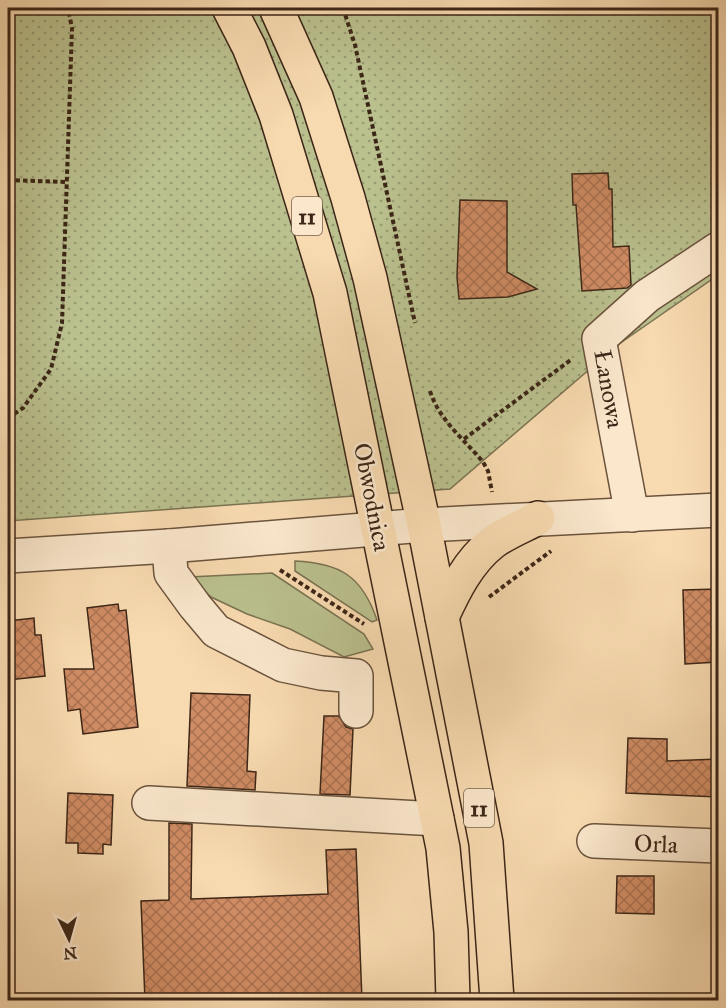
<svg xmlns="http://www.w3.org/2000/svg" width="726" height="1008" font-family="'IM FELL Great Primer',serif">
<defs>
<pattern id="park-dots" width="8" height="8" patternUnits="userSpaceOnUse" patternTransform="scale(1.5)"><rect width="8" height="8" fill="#bac08e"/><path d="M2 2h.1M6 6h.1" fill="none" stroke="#989c73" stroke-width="1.8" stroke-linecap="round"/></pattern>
<pattern id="building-cross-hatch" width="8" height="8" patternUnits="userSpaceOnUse" patternTransform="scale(1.5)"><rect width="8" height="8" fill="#d08c64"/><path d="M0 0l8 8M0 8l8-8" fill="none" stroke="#aa7251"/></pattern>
</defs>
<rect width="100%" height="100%" fill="#f8dab0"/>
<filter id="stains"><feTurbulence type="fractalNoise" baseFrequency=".00333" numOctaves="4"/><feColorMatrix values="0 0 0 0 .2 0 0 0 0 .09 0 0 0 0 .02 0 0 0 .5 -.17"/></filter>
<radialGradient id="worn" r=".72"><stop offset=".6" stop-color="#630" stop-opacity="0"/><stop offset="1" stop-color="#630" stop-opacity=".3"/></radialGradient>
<!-- green -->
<g fill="#bac08e" stroke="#7b7352" stroke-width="1.5">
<path d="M295,561C340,563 362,576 377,620L372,622L295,571Z"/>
<polygon points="272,573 364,634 373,649 344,657 290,629 247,614 211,597 190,577"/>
</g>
<!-- park -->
<polygon fill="url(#park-dots)" stroke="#7b7352" stroke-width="1.5" points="8,8 718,8 718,275 619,344 450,489 8,521"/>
<!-- building -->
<g fill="url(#building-cross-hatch)" stroke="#3c2617" stroke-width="1.5">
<polygon points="608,173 609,189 612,189 613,247 629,246 631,285 627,288 582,291 576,205 573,205 572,174"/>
<polygon points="460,200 507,201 507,272 537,289 508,297 459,299 457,277"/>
<polygon points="718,589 718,662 685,664 683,590"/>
<polygon points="118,604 119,611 126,610 138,727 83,734 80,709 68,711 64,669 94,669 87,608"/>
<polygon points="34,618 35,635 41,635 45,676 8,680 8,621"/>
<polygon points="191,693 250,695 247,771 256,772 255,790 187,786"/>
<polygon points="324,716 339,716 346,727 353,729 350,795 320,794"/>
<polygon points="628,738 667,739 667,761 718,759 718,797 626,793"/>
<polygon points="68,793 113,795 111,845 103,844 103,854 78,853 78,843 66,843"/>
<polygon points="169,823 192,824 191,899 328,894 326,850 356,849 362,1000 145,1000 141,901 169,900"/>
<polygon points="617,876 654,876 654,914 616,913"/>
</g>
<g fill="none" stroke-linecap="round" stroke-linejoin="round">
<defs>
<g id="minor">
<polyline points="632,515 599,339 647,296 718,249"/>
<polyline points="169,546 171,573 195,606 216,631 283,665 321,673 356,676 356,711"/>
<polyline points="8,556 169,546 424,525 718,510"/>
<polyline points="149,803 437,819"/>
<polyline points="594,841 718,846"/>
</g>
<g id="highway">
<polyline points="229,8 249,47 276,115 330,293 443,848 451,932 453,1000"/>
<polyline points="276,8 316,97 348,198 370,278 424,525 486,843 497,1000"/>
<path d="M442,617C454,591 468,562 492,543C505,533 523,526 538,518"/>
</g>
</defs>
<!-- minor casing -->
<use href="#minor" stroke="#6b533d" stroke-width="36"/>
<!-- highway casing -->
<use href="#highway" stroke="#3c2617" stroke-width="36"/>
<!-- path -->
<g stroke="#3c2617" stroke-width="4" stroke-dasharray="4.5 3" stroke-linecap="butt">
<polyline points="343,8 355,45 415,323"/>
<polyline points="8,180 66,182"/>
<path d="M430,391C439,420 464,439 483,462L488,471L492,492"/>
<polyline points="8,418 23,408 51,369 62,323 72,28 68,8"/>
<polyline points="464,439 572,359"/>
<polyline points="280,570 364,624"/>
<polyline points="489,597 551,551"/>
</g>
<!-- minor -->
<use href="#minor" stroke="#fae7cc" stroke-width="33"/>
<!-- highway -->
<use href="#highway" stroke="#f8dab0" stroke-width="33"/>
</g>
<g text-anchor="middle" stroke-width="5" stroke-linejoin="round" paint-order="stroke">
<!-- shield labels -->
<g fill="#fae7cc" stroke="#75604d" stroke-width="1.5">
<rect x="292" y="197" width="30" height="38" rx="4.5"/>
<rect x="464" y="789" width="30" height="38" rx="4.5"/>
</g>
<g font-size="22" font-weight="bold" fill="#3c2617">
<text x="307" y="224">11</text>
<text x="479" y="816">11</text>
</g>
<!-- street labels -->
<g font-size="24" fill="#3c2617" stroke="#fae7cc">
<text transform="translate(609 389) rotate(80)" y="8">Łanowa</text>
<text transform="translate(372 497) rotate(79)" y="8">Obwodnica</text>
<text transform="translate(656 844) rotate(2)" y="8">Orla</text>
</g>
</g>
<!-- margin -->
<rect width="726" height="1008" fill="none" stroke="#f8dab0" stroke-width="30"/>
<rect x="9" y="9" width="708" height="990" fill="none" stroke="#3c2617" stroke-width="3"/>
<rect x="15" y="15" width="696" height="978" fill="none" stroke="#3c2617" stroke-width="1.5"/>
<!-- north arrow -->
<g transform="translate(69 939) rotate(175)" stroke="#fae7cc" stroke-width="4.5" paint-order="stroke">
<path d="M0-4.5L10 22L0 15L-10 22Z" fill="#3c2617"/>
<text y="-9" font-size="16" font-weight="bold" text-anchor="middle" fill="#3c2617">N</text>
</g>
<rect width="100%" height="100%" filter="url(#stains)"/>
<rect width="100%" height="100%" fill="url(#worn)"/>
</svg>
